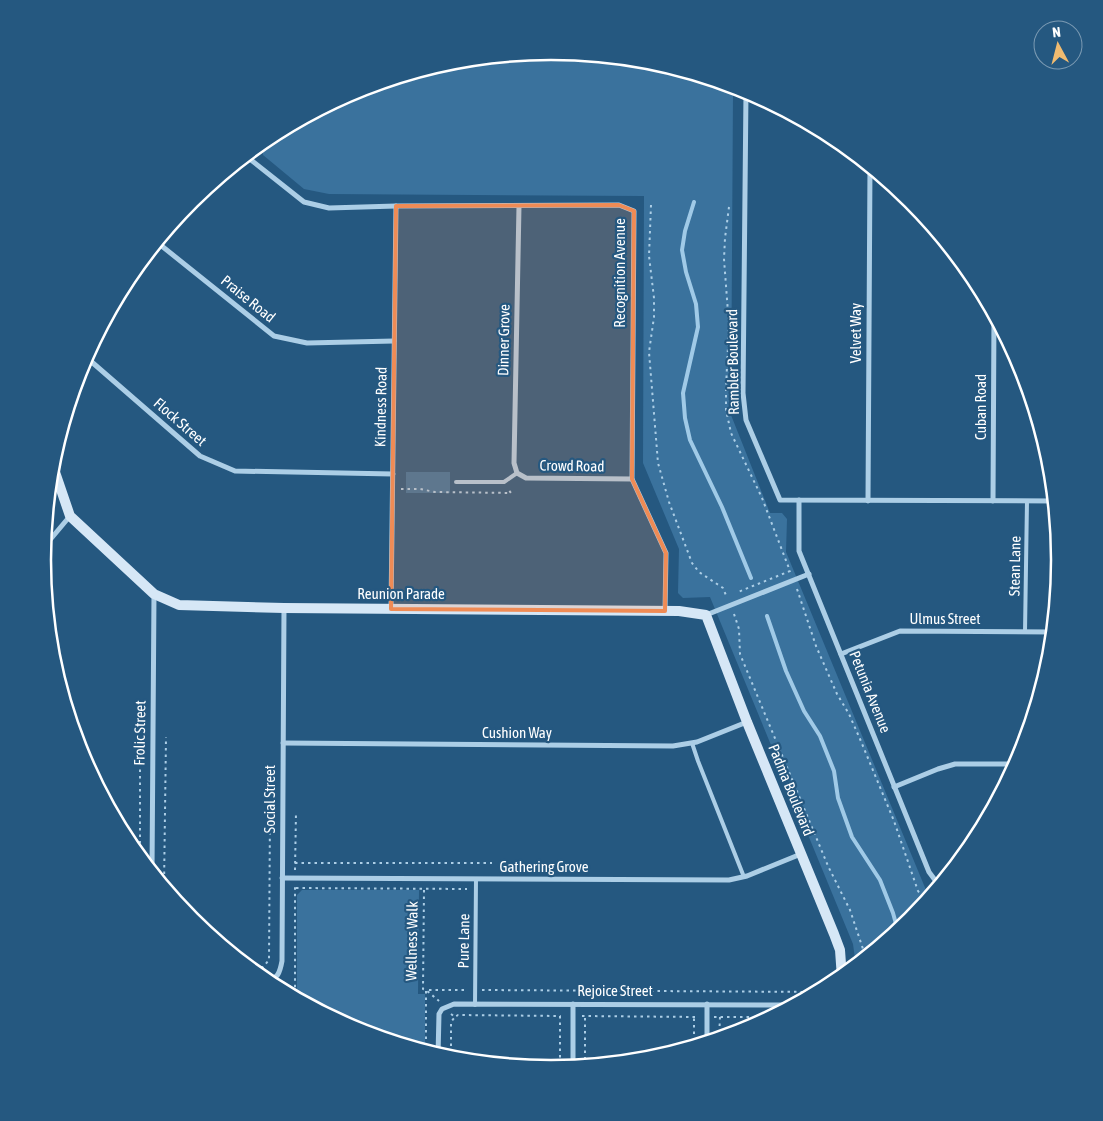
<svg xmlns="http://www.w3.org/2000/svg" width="1103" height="1121" font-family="'Asap Condensed',sans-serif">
<rect width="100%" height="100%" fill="#255880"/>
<!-- green -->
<g fill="#3a729d">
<polygon points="552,52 651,61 750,92 733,92 731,415 770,513 782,513 787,519 786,552 926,890 936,891 911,921 856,966 853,944 710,597 683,598 678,593 679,549 643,463 644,196 329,194 304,189 263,155 262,147 272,135 357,90 452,61"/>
<rect x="406" y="472" width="44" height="21"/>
<polygon points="302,890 419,890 418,994 425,994 425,1051 356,1031 297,999 297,895"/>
</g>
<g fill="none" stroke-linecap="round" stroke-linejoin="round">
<!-- stream -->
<g stroke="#a0cae7" stroke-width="4">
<polyline points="694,202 685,231 682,250 686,272 696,304 698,327 683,393 685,418 690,440 722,507 751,578"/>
<polyline points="767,616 786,671 804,711 820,736 834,771 838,798 852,837 880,880 893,913 898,931"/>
</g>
<!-- path -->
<g stroke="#accee6" stroke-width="2" stroke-dasharray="2.5 4" stroke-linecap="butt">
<polyline points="651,205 649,256 654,298 654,317 649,352 658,463 669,502 692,563 699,572 723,588 727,598"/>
<polyline points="729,207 725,238 724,259 729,326 726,387 726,410 731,433 762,498 790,571 738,592"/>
<polyline points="401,489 420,489 435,492 511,493 508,489"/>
<polyline points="797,589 816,646 837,694 849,714 860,739 894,821 918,891 925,900 928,900"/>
<polyline points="734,614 739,629 740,654 828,866 850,910 866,958"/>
<polyline points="140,737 140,857"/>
<polyline points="295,863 492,863"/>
<polyline points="295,870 296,812"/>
<polyline points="164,887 166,737"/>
<polyline points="296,888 467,889"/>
<polyline points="424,890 423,989 426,990 439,1001"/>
<polyline points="248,967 263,967 269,960 270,812"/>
<polyline points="828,977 829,987"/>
<polyline points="283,982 295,991"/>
<polyline points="482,990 819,992"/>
<polyline points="287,994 295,992 295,887"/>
<polyline points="451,1014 455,1017 458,1015 560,1016 560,1069"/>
<polyline points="582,1016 699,1017"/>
<polyline points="714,1017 772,1017"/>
<polyline points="719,1039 720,1017"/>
<polyline points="694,1047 694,1017"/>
<polyline points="426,1052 426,990 467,990"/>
<polyline points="451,1059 451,1022 455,1017"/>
<polyline points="585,1066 585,1016"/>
</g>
<!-- lane -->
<g stroke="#accee6" stroke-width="4">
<polyline points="456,482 504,482 517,473"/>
<polyline points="1025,632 1027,501"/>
<polyline points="692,743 698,761 744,877"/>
<polyline points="475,1005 476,879"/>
</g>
<!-- street -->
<g stroke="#accee6" stroke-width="5">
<polyline points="746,92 743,393 746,420 780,500 1055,501"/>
<polyline points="246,156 304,202 329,208 396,206 619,205 634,211 632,479 666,553 665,611"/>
<polyline points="519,206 514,463 517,473 526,478 632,479"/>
<polyline points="158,243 274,336 307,343 394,341"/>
<polyline points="86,357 200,456 235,471 393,474"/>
<polyline points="799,500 799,551 929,872 935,880 943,882"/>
<polyline points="868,501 870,166"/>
<polyline points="993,501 994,314"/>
<polyline points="44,547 70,516"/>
<polyline points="391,609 396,206"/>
<polyline points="706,615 809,574"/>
<polyline points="841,654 900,631 1053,632"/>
<polyline points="283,743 673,746 697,742 747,722"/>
<polyline points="894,787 938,769 955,764 1017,764"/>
<polyline points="152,872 154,594"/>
<polyline points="282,878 729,880 747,876 801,854"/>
<path d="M265,981C278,980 280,972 282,961L284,608"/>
<polyline points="707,1043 707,1004"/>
<polyline points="438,1056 439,1014 442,1009 454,1004 795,1005"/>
<polyline points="573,1067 573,1004"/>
</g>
<!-- secondary -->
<g stroke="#d6e7f6" stroke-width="10">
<polyline points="145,257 201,193"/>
<polyline points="52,468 55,472 70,516 154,594 179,605 284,608 679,611 706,615 747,722 834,934 840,950 842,978"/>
</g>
</g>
<!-- marked area -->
<path fill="#ef8b55" fill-opacity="0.2" stroke="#ef8b55" stroke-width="4" stroke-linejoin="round" d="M619,205L634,211L632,479L666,553L665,611L391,609L396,206Z"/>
<g text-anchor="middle" stroke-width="4.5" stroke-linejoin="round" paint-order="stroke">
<!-- street labels -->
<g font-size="15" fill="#fff" stroke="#255880">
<text transform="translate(620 273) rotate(-90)" y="5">Recognition Avenue</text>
<text transform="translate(248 299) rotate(39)" y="5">Praise Road</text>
<text transform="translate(856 333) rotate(-90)" y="5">Velvet Way</text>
<text transform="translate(504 340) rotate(-89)" y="5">Dinner Grove</text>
<text transform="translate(733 362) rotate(-91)" y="5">Rambler Boulevard</text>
<text transform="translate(381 407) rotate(-89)" y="5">Kindness Road</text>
<text transform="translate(981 407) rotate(-90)" y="5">Cuban Road</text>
<text transform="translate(180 422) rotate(41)" y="5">Flock Street</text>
<text transform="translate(572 466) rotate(1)" y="5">Crowd Road</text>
<text transform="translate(1015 566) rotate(-89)" y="5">Stean Lane</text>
<text x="401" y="599">Reunion Parade</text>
<text x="945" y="624">Ulmus Street</text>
<text transform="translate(870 692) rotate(68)" y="5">Petunia Avenue</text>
<text transform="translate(140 733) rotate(-89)" y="5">Frolic Street</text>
<text x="517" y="738">Cushion Way</text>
<text transform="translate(791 790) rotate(68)" y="5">Padma Boulevard</text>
<text transform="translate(270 799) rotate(-90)" y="5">Social Street</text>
<text x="544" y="872">Gathering Grove</text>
<text transform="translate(412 941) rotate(-89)" y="5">Wellness Walk</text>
<text transform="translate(464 941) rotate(-89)" y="5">Pure Lane</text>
<text x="615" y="996">Rejoice Street</text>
</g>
</g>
<!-- crop -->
<path d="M0 0H1103V1121H0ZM51 560a500 500 0 1 1 1000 0a500 500 0 1 1-1000 0Z" fill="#255880" fill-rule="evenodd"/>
<path fill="none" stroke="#fff" stroke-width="2.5" d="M51 560a500 500 0 1 1 1000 0a500 500 0 1 1-1000 0Z"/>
<!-- north arrow -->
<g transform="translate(1058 45) rotate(353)"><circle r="24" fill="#255880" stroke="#7c9bb3"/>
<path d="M0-4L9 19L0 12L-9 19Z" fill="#f0bb70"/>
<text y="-8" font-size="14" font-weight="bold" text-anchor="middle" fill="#ffffff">N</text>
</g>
</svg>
